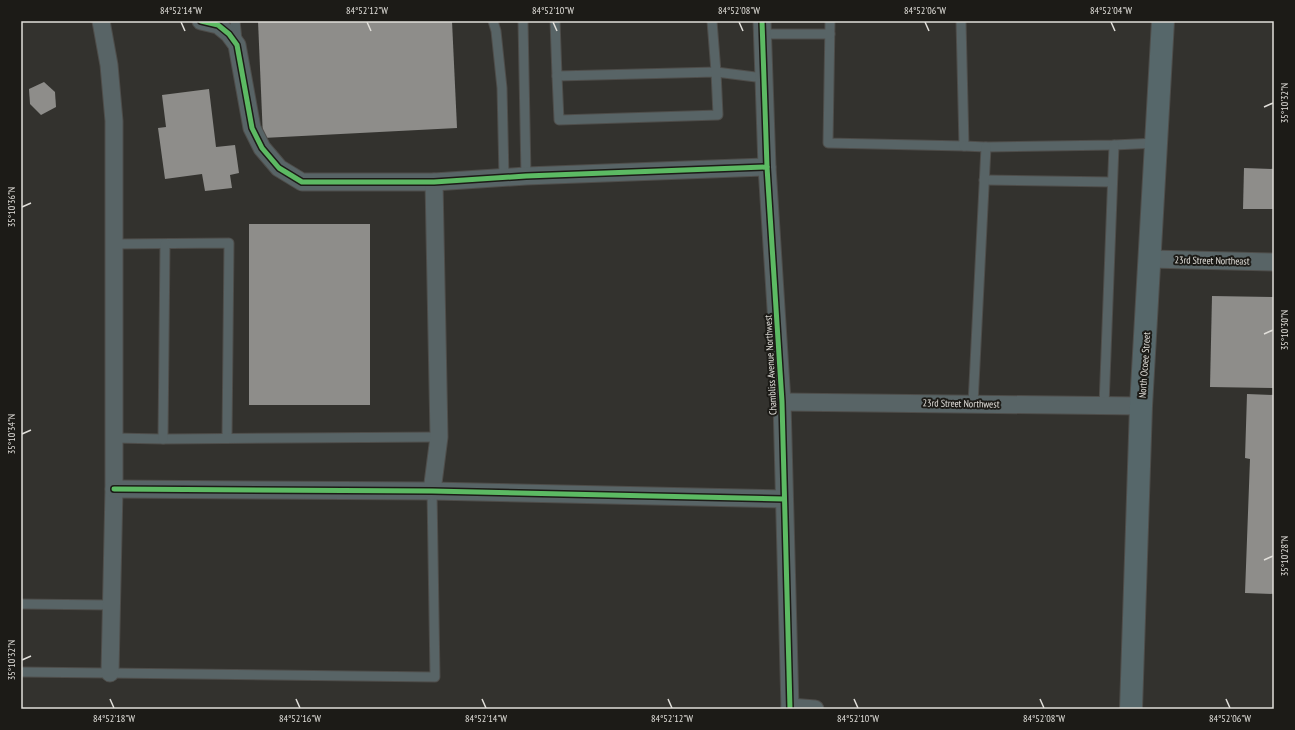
<svg xmlns="http://www.w3.org/2000/svg" width="1295" height="730" font-family="'PT Sans Narrow',sans-serif">
<rect width="100%" height="100%" fill="#33322e"/>
<!-- building -->
<g fill="#8e8d8a">
<polygon points="258,21 452,21 457,128 263,138"/>
<polygon points="44,82 55,92 56,107 41,115 30,104 29,89"/>
<polygon points="209,89 216,147 235,145 239,173 230,175 232,188 205,191 202,174 165,179 158,128 166,127 162,95"/>
<polygon points="1244,168 1274,169 1274,209 1243,209"/>
<rect x="249" y="224" width="121" height="181"/>
<polygon points="1212,296 1274,297 1274,388 1210,387"/>
<polygon points="1247,394 1274,395 1274,594 1245,593 1250,459 1245,458"/>
</g>
<g fill="none" stroke-linecap="round" stroke-linejoin="round">
<defs>
<g id="lane">
<polyline points="235,21 237,40"/>
<polyline points="493,21 496,31 502,88 504,177"/>
<polyline points="523,21 526,176"/>
<polyline points="555,21 557,76 716,72 764,78"/>
<polyline points="830,21 828,143 964,146 961,21"/>
<polyline points="762,34 830,34"/>
<polyline points="557,76 559,120 718,115 716,72 712,21"/>
<polyline points="964,146 986,147 1114,145 1157,143"/>
<polyline points="984,180 1112,182"/>
<polyline points="114,244 229,243 227,438"/>
<polyline points="973,404 986,147"/>
<polyline points="1104,406 1114,145"/>
<polyline points="114,438 163,439 439,437"/>
<polyline points="163,439 165,244"/>
<polyline points="21,604 111,605"/>
<polyline points="21,672 435,677 432,491"/>
</g>
<g id="street">
<polyline points="101,21 109,65 114,121 114,489 110,673"/>
<polyline points="201,21 218,25 229,34 237,45 252,128 262,148 279,168 302,182 434,182 526,176 767,167"/>
<polyline points="762,21 767,167 782,402 790,709"/>
<polyline points="1150,259 1274,262"/>
<polyline points="782,402 1141,406"/>
<polyline points="114,489 432,491 784,499"/>
<polyline points="432,491 439,437 434,182"/>
<polyline points="790,707 815,709"/>
</g>
<polyline id="secondary" points="1131,709 1141,406 1163,21"/>
</defs>
<!-- lane casing -->
<use href="#lane" stroke="#4e4d4a" stroke-width="11"/>
<!-- street casing -->
<use href="#street" stroke="#4e4d4a" stroke-width="19"/>
<!-- secondary casing -->
<use href="#secondary" stroke="#4e4d4a" stroke-width="24"/>
<!-- lane -->
<use href="#lane" stroke="#586466" stroke-width="9"/>
<!-- street -->
<use href="#street" stroke="#586466" stroke-width="17"/>
<!-- secondary -->
<use href="#secondary" stroke="#56676a" stroke-width="22"/>
<defs>
<g id="cycleway">
<polyline points="201,21 218,25 229,34 237,45 252,128 262,148 279,168 302,182 434,182 526,176 767,167"/>
<polyline points="762,21 767,167 782,402 790,709"/>
<polyline points="114,489 432,491 784,499"/>
</g>
</defs>
<!-- cycleway casing -->
<use href="#cycleway" stroke="#1c1b17" stroke-width="8"/>
<!-- cycleway -->
<use href="#cycleway" stroke="#5cba63" stroke-width="5"/>
</g>
<!-- ticks -->
<path fill="none" stroke="#e1dfda" stroke-width="1.5" d="M181,22L185,31M367,22L371,31M553,22L557,31M739,22L743,31M925,22L929,31M1111,22L1115,31M1264,107L1273,103M22,207L31,203M1264,334L1273,330M22,434L31,430M1264,560L1273,556M22,660L31,656M110,699L114,708M296,699L300,708M482,699L486,708M668,699L672,708M854,699L858,708M1040,699L1044,708M1226,699L1230,708"/>
<g text-anchor="middle" stroke-width="4" stroke-linejoin="round" paint-order="stroke">
<!-- street labels -->
<g font-size="10" fill="#e1dfda" stroke="#1c1b17">
<text transform="translate(1212 260) rotate(1)" y="4">23rd Street Northeast</text>
<text transform="translate(770 365) rotate(-93)" y="4">Chambliss Avenue Northwest</text>
<text transform="translate(1144 365) rotate(-86)" y="4">North Ocoee Street</text>
<text transform="translate(961 403) rotate(1)" y="4">23rd Street Northwest</text>
</g>
</g>
<!-- border -->
<rect width="1295" height="730" fill="none" stroke="#1c1b17" stroke-width="44"/>
<rect x="22" y="22" width="1251" height="686" fill="none" stroke="#e1dfda" stroke-width="1.5"/>
<g font-size="10" text-anchor="middle" fill="#e1dfda">
<text x="181" y="14">84°52'14"W</text>
<text x="367" y="14">84°52'12"W</text>
<text x="553" y="14">84°52'10"W</text>
<text x="739" y="14">84°52'08"W</text>
<text x="925" y="14">84°52'06"W</text>
<text x="1111" y="14">84°52'04"W</text>
<text transform="translate(1284 103) rotate(-90)" y="4">35°10'32"N</text>
<text transform="translate(11 207) rotate(-90)" y="4">35°10'36"N</text>
<text transform="translate(1284 330) rotate(-90)" y="4">35°10'30"N</text>
<text transform="translate(11 434) rotate(-90)" y="4">35°10'34"N</text>
<text transform="translate(1284 556) rotate(-90)" y="4">35°10'28"N</text>
<text transform="translate(11 660) rotate(-90)" y="4">35°10'32"N</text>
<text x="114" y="722">84°52'18"W</text>
<text x="300" y="722">84°52'16"W</text>
<text x="486" y="722">84°52'14"W</text>
<text x="672" y="722">84°52'12"W</text>
<text x="858" y="722">84°52'10"W</text>
<text x="1044" y="722">84°52'08"W</text>
<text x="1230" y="722">84°52'06"W</text>
</g>
</svg>
